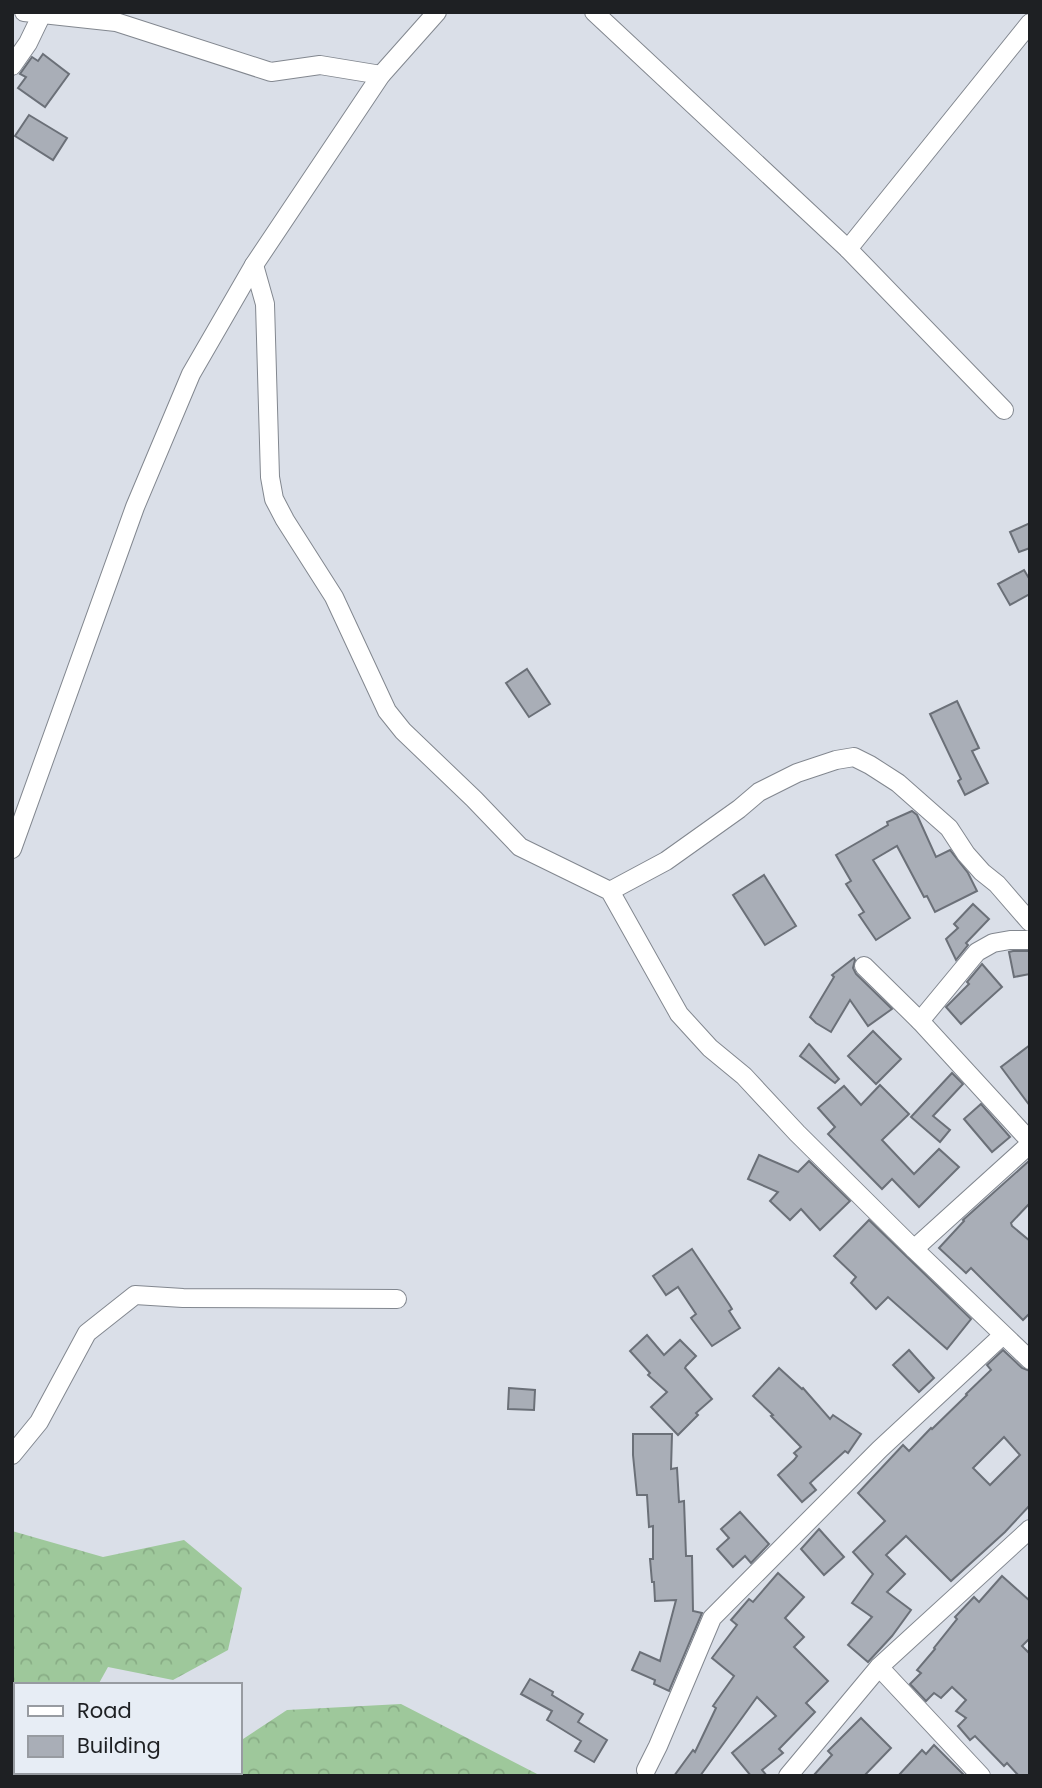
<svg xmlns="http://www.w3.org/2000/svg" width="1042" height="1788" font-family="Poppins,sans-serif">
<defs>
<pattern id="forest-crowns" width="20" height="18" patternUnits="userSpaceOnUse" patternTransform="scale(1.75)"><rect width="20" height="18" fill="#9ec89b"/><path d="M2 6a3 3 0 1 1 6 0M12 15a3 3 0 1 1 6 0" fill="none" stroke="#88ac85"/></pattern>
</defs>
<rect width="100%" height="100%" fill="#dadfe8"/>
<!-- forest -->
<g fill="url(#forest-crowns)">
<polygon points="12,1531 103,1557 184,1540 242,1588 228,1650 173,1680 108,1667 98,1685 16,1685 16,1772 100,1772 101,1776 12,1776"/>
<polygon points="401,1704 541,1776 215,1776 214,1772 240,1772 240,1741 287,1710"/>
</g>
<!-- building -->
<g fill="#a9aeb7" stroke="#6b7078" stroke-width="2" fill-rule="evenodd">
<polygon points="43,54 69,74 45,107 18,88 26,77 20,74 32,57 38,61"/>
<polygon points="29,115 67,138 53,160 15,136"/>
<polygon points="1030,523 1030,548 1019,552 1010,532"/>
<polygon points="1024,570 1030,580 1030,594 1010,605 998,584"/>
<polygon points="527,669 550,704 529,717 506,683"/>
<polygon points="957,701 979,748 972,751 988,783 965,795 958,781 961,779 930,714"/>
<polygon points="912,811 917,815 936,857 950,850 968,873 977,891 935,912 927,896 924,897 897,846 873,860 910,918 876,940 859,915 864,912 846,884 851,881 836,855 888,825 887,822"/>
<polygon points="764,875 796,926 765,945 733,895"/>
<polygon points="973,904 989,919 966,943 968,945 956,960 946,939 958,928 954,924"/>
<polygon points="1013,951 1030,951 1030,974 1014,977 1009,952"/>
<polygon points="854,958 855,960 853,968 856,974 892,1009 868,1026 850,1000 831,1032 816,1023 810,1017 834,977 832,975"/>
<polygon points="982,964 1002,987 961,1024 946,1007 969,984 967,982"/>
<polygon points="873,1031 901,1059 876,1084 848,1056"/>
<polygon points="809,1044 839,1079 835,1083 800,1056"/>
<polygon points="1030,1045 1030,1106 1001,1067"/>
<polygon points="952,1073 963,1084 933,1116 950,1130 940,1142 911,1117"/>
<polygon points="880,1085 909,1114 882,1140 914,1174 939,1149 959,1167 919,1207 892,1179 882,1189 828,1134 835,1127 818,1108 844,1086 861,1105"/>
<polygon points="981,1104 1010,1137 992,1152 964,1119"/>
<polygon points="759,1155 798,1172 809,1161 850,1201 820,1230 801,1209 790,1220 770,1201 778,1192 748,1179"/>
<polygon points="1030,1160 1030,1203 1011,1223 1012,1226 1030,1241 1030,1313 1023,1320 971,1268 966,1273 939,1248 964,1221 963,1220"/>
<polygon points="869,1220 971,1319 947,1349 888,1297 876,1309 851,1283 856,1277 834,1256"/>
<polygon points="692,1249 729,1304 732,1309 729,1311 740,1328 712,1346 691,1318 696,1314 678,1287 666,1295 653,1276"/>
<polygon points="647,1335 664,1355 680,1340 696,1356 686,1366 685,1368 712,1399 696,1413 698,1415 678,1435 651,1407 667,1392 648,1375 650,1373 630,1351"/>
<polygon points="909,1350 934,1378 919,1392 893,1365"/>
<path d="M1003,1350L1022,1368L1030,1371V1505L1005,1532L951,1581L906,1536L886,1555L905,1574L887,1592L911,1610L892,1636L868,1662L848,1645L872,1617L852,1603L873,1574L853,1552L885,1521L858,1493L903,1445L909,1451L931,1428L932,1429L967,1395L966,1394L991,1370L987,1365ZM1004,1437L1020,1455L990,1485L973,1468Z"/>
<polygon points="779,1368 802,1389 803,1388 830,1419 833,1415 861,1434 848,1453 845,1451 810,1483 816,1490 802,1502 778,1475 794,1460 797,1456 794,1453 801,1447 771,1416 773,1415 753,1396"/>
<polygon points="509,1388 535,1390 534,1410 508,1409"/>
<polygon points="633,1434 672,1434 671,1469 677,1468 679,1502 684,1501 686,1556 692,1556 693,1611 702,1613 669,1691 654,1684 655,1680 632,1670 640,1652 660,1661 676,1600 655,1601 654,1582 652,1582 650,1559 653,1559 653,1526 649,1527 647,1495 637,1495 633,1455"/>
<polygon points="740,1512 769,1544 751,1563 745,1556 733,1567 717,1549 729,1538 721,1529"/>
<polygon points="819,1529 844,1557 824,1575 801,1549"/>
<polygon points="778,1573 804,1597 785,1618 804,1637 794,1647 828,1681 806,1703 815,1712 779,1749 783,1753 762,1770 767,1776 751,1776 732,1753 776,1716 757,1697 700,1776 674,1776 693,1750 695,1752 716,1708 713,1706 734,1676 712,1658 737,1625 731,1620 749,1599 753,1602"/>
<polygon points="1002,1576 1030,1601 1030,1638 1022,1646 1030,1654 1030,1776 1019,1776 1007,1763 1004,1766 975,1736 970,1740 958,1726 966,1718 956,1711 966,1700 952,1687 941,1698 934,1693 926,1701 910,1684 921,1673 917,1670 935,1649 934,1648 957,1619 955,1617 974,1597 979,1602"/>
<polygon points="530,1679 553,1692 552,1695 583,1714 578,1722 607,1740 594,1762 575,1751 581,1741 547,1720 552,1711 521,1694"/>
<polygon points="861,1718 891,1748 864,1776 813,1776 832,1755 828,1751"/>
<polygon points="934,1745 965,1776 898,1776 922,1750 926,1754"/>
</g>
<g fill="none" stroke-linecap="round" stroke-linejoin="round">
<defs>
<g id="street">
<polyline points="24,12 116,22 271,72 320,65 381,75"/>
<polyline points="594,12 848,249 1004,410"/>
<polyline points="12,66 28,43 42,14"/>
<polyline points="848,249 1030,23"/>
<polyline points="254,265 265,304 270,477 274,499 285,520 334,597 387,711 403,731 474,799 520,847 610,891 679,1014 710,1048 744,1076 797,1133 914,1249 1030,1360"/>
<polyline points="12,849 135,507 191,374 254,265 381,75 437,12"/>
<polyline points="610,891 666,861 739,809 759,792 797,773 836,760 854,757 870,765 898,783 949,828 966,854 982,872 997,884 1030,922"/>
<polyline points="864,966 920,1021 1030,1141"/>
<polyline points="920,1021 977,952 993,943 1010,940 1030,940"/>
<polyline points="914,1249 1030,1144"/>
<polyline points="12,1455 39,1422 87,1333 135,1295 183,1298 397,1299"/>
<polyline points="879,1667 981,1776"/>
<polyline points="646,1770 658,1746 712,1618 880,1449 1003,1335"/>
<polyline points="788,1776 879,1667 1030,1529"/>
</g>
</defs>
<!-- street casing -->
<use href="#street" stroke="#82878f" stroke-width="20"/>
<!-- street -->
<use href="#street" stroke="#fff" stroke-width="18"/>
</g>
<!-- border -->
<rect width="1042" height="1788" fill="none" stroke="#1e2023" stroke-width="28"/>
<!-- legend -->
<rect x="14" y="1683" width="228" height="91" fill="#e7edf5" stroke="#979ba1" stroke-width="2"/>
<rect x="28" y="1706" width="35" height="10" fill="#ffffff" stroke="#979ba1" stroke-width="2"/>
<text x="77" y="1718" font-size="21" fill="#1e2023">Road</text>
<rect x="28" y="1736" width="35" height="21" fill="#a9aeb7" stroke="#979ba1" stroke-width="2"/>
<text x="77" y="1753" font-size="21" fill="#1e2023">Building</text>
</svg>
